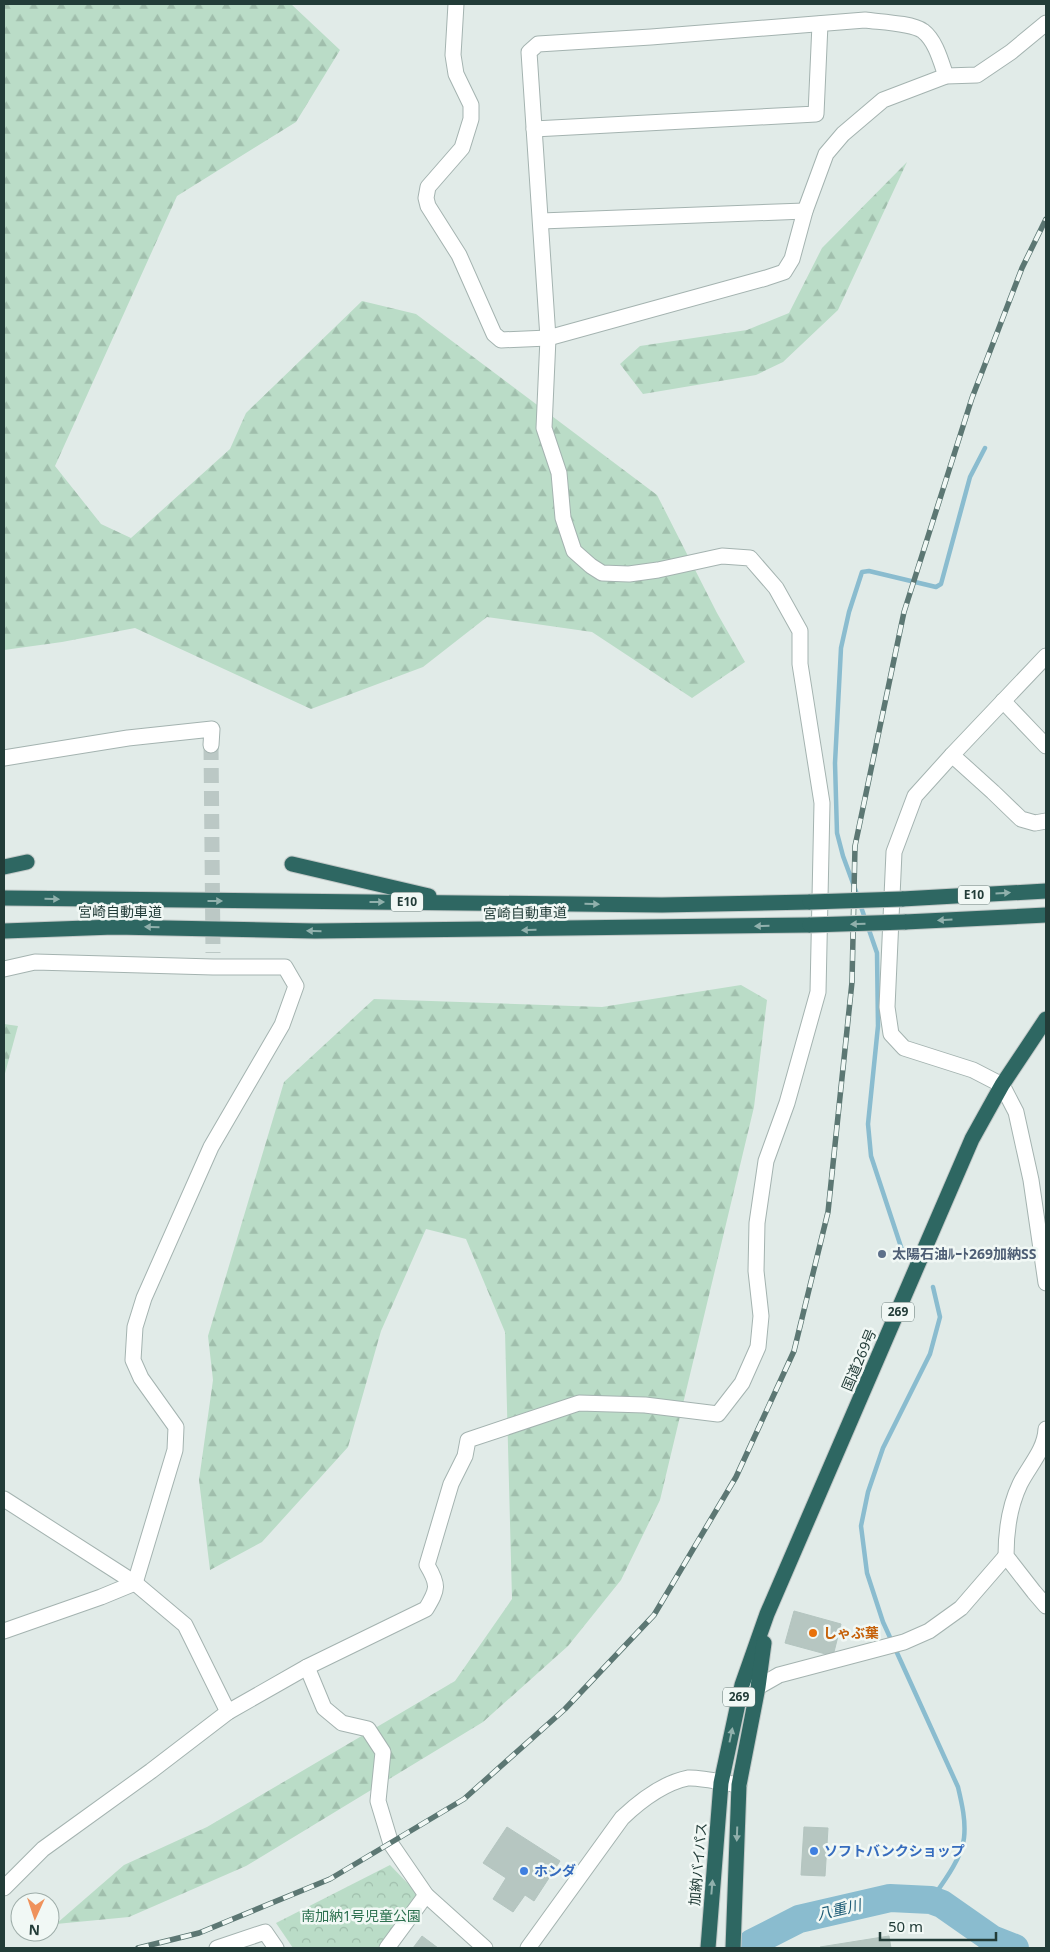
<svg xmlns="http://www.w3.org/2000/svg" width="1050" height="1952" font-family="'Noto Sans','Noto Sans JP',sans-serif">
<defs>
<pattern id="forest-firs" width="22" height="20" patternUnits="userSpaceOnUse" patternTransform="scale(1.25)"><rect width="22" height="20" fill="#badcc7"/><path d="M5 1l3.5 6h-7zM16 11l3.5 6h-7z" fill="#a0beac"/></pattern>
<pattern id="park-crowns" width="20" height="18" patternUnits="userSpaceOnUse" patternTransform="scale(1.25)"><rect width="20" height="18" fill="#badcc7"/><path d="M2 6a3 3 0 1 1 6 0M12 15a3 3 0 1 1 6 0" fill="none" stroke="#a0beac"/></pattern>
</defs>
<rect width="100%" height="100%" fill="#e1ebe8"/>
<!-- forest -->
<g fill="url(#forest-firs)">
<polygon points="4,4 291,4 340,50 296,122 177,196 55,466 101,524 131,538 230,449 246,413 362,301 416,314 657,495 717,613 745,662 692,698 592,632 487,617 423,667 311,709 135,628 62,642 4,650"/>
<polygon points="907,162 838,310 783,362 756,375 643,394 620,364 640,346 747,330 789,313 822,248"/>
<polygon points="741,985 767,1000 754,1107 660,1500 621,1580 568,1646 483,1722 246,1866 129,1917 56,1924 124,1865 207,1827 455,1681 512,1599 505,1332 466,1239 426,1229 381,1331 348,1447 262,1542 210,1570 199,1480 213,1380 208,1336 284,1082 374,999 602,1007"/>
<polygon points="4,1024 18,1026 4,1077"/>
</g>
<!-- park -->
<polygon fill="url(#park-crowns)" points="390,1865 418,1894 378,1948 293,1948 276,1923"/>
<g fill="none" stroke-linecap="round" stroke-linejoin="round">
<!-- stream -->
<g stroke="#8abccf" stroke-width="4.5">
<polyline points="858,897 843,856 837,833 835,763 841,648 849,612 862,572 869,571 936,587 941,584 970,477 985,448"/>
<polyline points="860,904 877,953 878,1026 868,1124 871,1156 903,1253"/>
<path d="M931,1900C943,1883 962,1858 964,1838C966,1821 962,1804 958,1787L883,1622L867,1573L861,1526L868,1492L883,1448L930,1354L940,1317L933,1287"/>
</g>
<!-- river -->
<polyline stroke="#8abccf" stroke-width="28" points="746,1948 752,1943 799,1919 890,1898 931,1900 942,1904 992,1939 1015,1948"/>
</g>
<!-- building -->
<g fill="#b6c6c1" stroke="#b4c5c0">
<polygon points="794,1611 841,1624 833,1656 785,1643"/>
<polygon points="507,1827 560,1861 534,1901 525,1895 513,1912 493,1899 506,1878 483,1863"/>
<polygon points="804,1827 828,1828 825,1876 801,1875"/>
<polygon points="422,1936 438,1948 413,1948"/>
<polygon points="889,1936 891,1948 821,1948 820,1947"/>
</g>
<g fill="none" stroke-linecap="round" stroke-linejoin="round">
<!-- minor-tunnel -->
<polyline stroke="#bbc8c5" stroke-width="15" stroke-dasharray="15 8" stroke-linecap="butt" points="211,745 213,953"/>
<defs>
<g id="minor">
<polyline points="456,4 453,55 456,74 471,105 471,119 462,148 428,187 426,198 428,206 459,255 494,334 501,340 548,338 766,278 784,272 792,259 805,211 826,154 843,134 883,100 946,76 977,75 1011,52 1046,23"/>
<polyline points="534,129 816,114 820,24"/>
<polyline points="541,221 805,211"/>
<polyline points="1046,656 952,755 915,796 894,852 887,1007 891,1034 904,1048 973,1070 1002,1085 1016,1112 1031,1180 1046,1283"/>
<polyline points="1003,701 1046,746"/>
<polyline points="952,755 993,792 1021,819 1035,823 1046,821"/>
<polyline points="4,758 128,738 212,729 211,745"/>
<polyline points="4,969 35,962 213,967 285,967 296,986 282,1025 211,1147 144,1298 135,1327 133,1360 141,1378 176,1427 175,1450 135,1583"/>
<path d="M1046,1429C1045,1450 1029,1466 1020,1484C1009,1507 1006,1530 1006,1556L1034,1592L1046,1606"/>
<polyline points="4,1499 135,1583 185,1625 228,1712"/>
<polyline points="4,1631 101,1597 135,1583"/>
<polyline points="307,1667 324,1708 342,1723 368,1729 383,1752 378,1801 391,1844 426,1895 485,1948"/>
<polyline points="748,1686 758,1687 779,1675 904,1642 929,1631 961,1608 1006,1556"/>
<path d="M4,1888L43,1849L151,1771L228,1712L307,1667L426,1609C438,1589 439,1585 427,1565L451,1484L465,1456L468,1440L579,1403L645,1405L718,1414L742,1383L758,1347L761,1316L756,1271L757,1223L766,1161L787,1103L818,992L822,803L800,664V631L776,588L750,558L722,556L658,570L629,574L602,573L591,566L574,551L563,518L559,473L544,428L548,338L529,52L538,44L651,37L865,20C879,22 912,23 923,31C936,41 941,62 946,76"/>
<polyline points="217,1948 265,1932 276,1948"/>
<polyline points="387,1948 426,1895"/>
<path d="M528,1948L622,1818C640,1801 663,1783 688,1778C699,1777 726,1783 739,1785"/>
</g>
<g id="highway">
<polyline points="292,864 429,896"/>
<polyline points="4,867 27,862"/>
<polyline points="4,898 662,905 810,902"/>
<polyline points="902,899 1046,891"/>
<polyline points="905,922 1046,915"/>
<polyline points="4,931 114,927 315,931 810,925"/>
<polyline points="708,1948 721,1783 742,1685 767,1614 972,1139 1002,1085 1046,1019"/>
<polyline points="733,1948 739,1785 758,1687 764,1643"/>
</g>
</defs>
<!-- minor casing -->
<use href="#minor" stroke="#a4b3b0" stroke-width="17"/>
<!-- highway casing -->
<use href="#highway" stroke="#c1c8c7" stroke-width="17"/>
<!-- minor -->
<use href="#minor" stroke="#fff" stroke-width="15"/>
<!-- highway -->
<use href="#highway" stroke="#2e6762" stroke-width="15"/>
<defs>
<polyline id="rail" points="138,1948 199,1933 330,1879 464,1799 565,1709 654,1615 736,1477 794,1351 828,1212 852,982 855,846 904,612 972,398 1022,268 1046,219"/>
</defs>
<!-- rail casing -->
<use href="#rail" stroke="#5c7773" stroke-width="5.5"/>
<!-- rail -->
<use href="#rail" stroke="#f1f8f5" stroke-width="4" stroke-dasharray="11" stroke-linecap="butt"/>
<defs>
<g id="highway-bridge">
<polyline points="810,902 902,899"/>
<polyline points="810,925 905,922"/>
</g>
</defs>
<!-- highway-bridge casing -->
<use href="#highway-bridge" stroke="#c1c8c7" stroke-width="17" stroke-linecap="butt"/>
<!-- highway-bridge -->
<use href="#highway-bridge" stroke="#2e6762" stroke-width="15"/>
</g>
<!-- one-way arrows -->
<defs><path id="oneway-solid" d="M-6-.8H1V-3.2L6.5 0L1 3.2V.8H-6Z" transform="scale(1.25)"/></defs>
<g fill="#90b0ac">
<use href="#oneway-solid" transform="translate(1003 893) rotate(-3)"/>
<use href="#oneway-solid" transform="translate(52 899) rotate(1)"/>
<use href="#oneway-solid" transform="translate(215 901)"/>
<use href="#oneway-solid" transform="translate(377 902)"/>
<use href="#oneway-solid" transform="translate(592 904) rotate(1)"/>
<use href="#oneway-solid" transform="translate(945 920) rotate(177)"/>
<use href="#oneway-solid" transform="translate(858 924) rotate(178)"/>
<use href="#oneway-solid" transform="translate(762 926) rotate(179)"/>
<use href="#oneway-solid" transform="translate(152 927) rotate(-179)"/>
<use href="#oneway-solid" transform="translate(529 930) rotate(179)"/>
<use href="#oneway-solid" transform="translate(314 931) rotate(-179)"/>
<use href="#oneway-solid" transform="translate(731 1735) rotate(-78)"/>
<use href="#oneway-solid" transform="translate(737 1834) rotate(92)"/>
<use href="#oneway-solid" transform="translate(712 1887) rotate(-85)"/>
</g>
<!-- markers -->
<circle fill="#5c6f8a" stroke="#f1f8f5" stroke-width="2" cx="882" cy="1254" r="5"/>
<circle fill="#e8710a" stroke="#f1f8f5" stroke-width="2" cx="813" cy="1633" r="5"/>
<g fill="#3f7fe0" stroke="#f1f8f5" stroke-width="2">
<circle cx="814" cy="1851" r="5"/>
<circle cx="524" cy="1871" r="5"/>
</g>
<g text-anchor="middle" stroke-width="5" stroke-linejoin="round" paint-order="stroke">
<!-- shield labels -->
<g fill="#f1f8f5" stroke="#607471" stroke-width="1">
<rect x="958" y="885.5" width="32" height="19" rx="4"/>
<rect x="391" y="892.5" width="32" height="19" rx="4"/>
<rect x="882" y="1302.5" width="32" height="19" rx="4"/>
<rect x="723" y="1687.5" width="32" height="19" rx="4"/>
</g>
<g font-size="12" font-weight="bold" fill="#223c38">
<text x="974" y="899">E10</text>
<text x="407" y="906">E10</text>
<text x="898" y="1316">269</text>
<text x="739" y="1701">269</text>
</g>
<!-- street labels -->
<g font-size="14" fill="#223c38" stroke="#f1f8f5">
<text x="120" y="917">宮崎自動車道</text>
<text transform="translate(525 913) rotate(-1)" y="5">宮崎自動車道</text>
<text transform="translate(859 1360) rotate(-67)" y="5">国道269号</text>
<text transform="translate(698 1864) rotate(-85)" y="5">加納バイパス</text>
</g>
<!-- service labels -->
<g font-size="14" font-weight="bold" fill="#4e5e75" stroke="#f1f8f5" text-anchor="start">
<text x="892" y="1259">太陽石油ﾙｰﾄ269加納SS</text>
</g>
<!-- food labels -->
<g font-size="14" font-weight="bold" fill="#c56008" stroke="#f1f8f5" text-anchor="start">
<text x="823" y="1638">しゃぶ葉</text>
</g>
<!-- shop labels -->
<g font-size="14" font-weight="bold" fill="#366cbe" stroke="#f1f8f5" text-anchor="start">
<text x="824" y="1856">ソフトバンクショップ</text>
<text x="534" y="1876">ホンダ</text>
</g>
<!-- park labels -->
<g font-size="14" fill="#2d7150" stroke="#f1f8f5">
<text x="361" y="1921">南加納1号児童公園</text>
</g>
<!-- water labels -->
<g font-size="15" font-style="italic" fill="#1d5c76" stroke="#f1f8f5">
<text transform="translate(839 1910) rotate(-13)" y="5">八重川</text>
</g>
</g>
<!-- border -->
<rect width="1050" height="1952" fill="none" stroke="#223c38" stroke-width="10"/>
<!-- north arrow -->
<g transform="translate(35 1917) rotate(183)"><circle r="24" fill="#f1f8f5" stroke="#9eada9"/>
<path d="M0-4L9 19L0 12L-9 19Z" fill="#ef925c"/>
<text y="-8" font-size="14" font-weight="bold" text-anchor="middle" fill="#223c38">N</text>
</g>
<!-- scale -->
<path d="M880 1932v8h116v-8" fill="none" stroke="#223c38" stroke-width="2.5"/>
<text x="888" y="1932" font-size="15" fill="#223c38" stroke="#f1f8f5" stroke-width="4" paint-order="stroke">50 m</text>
</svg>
